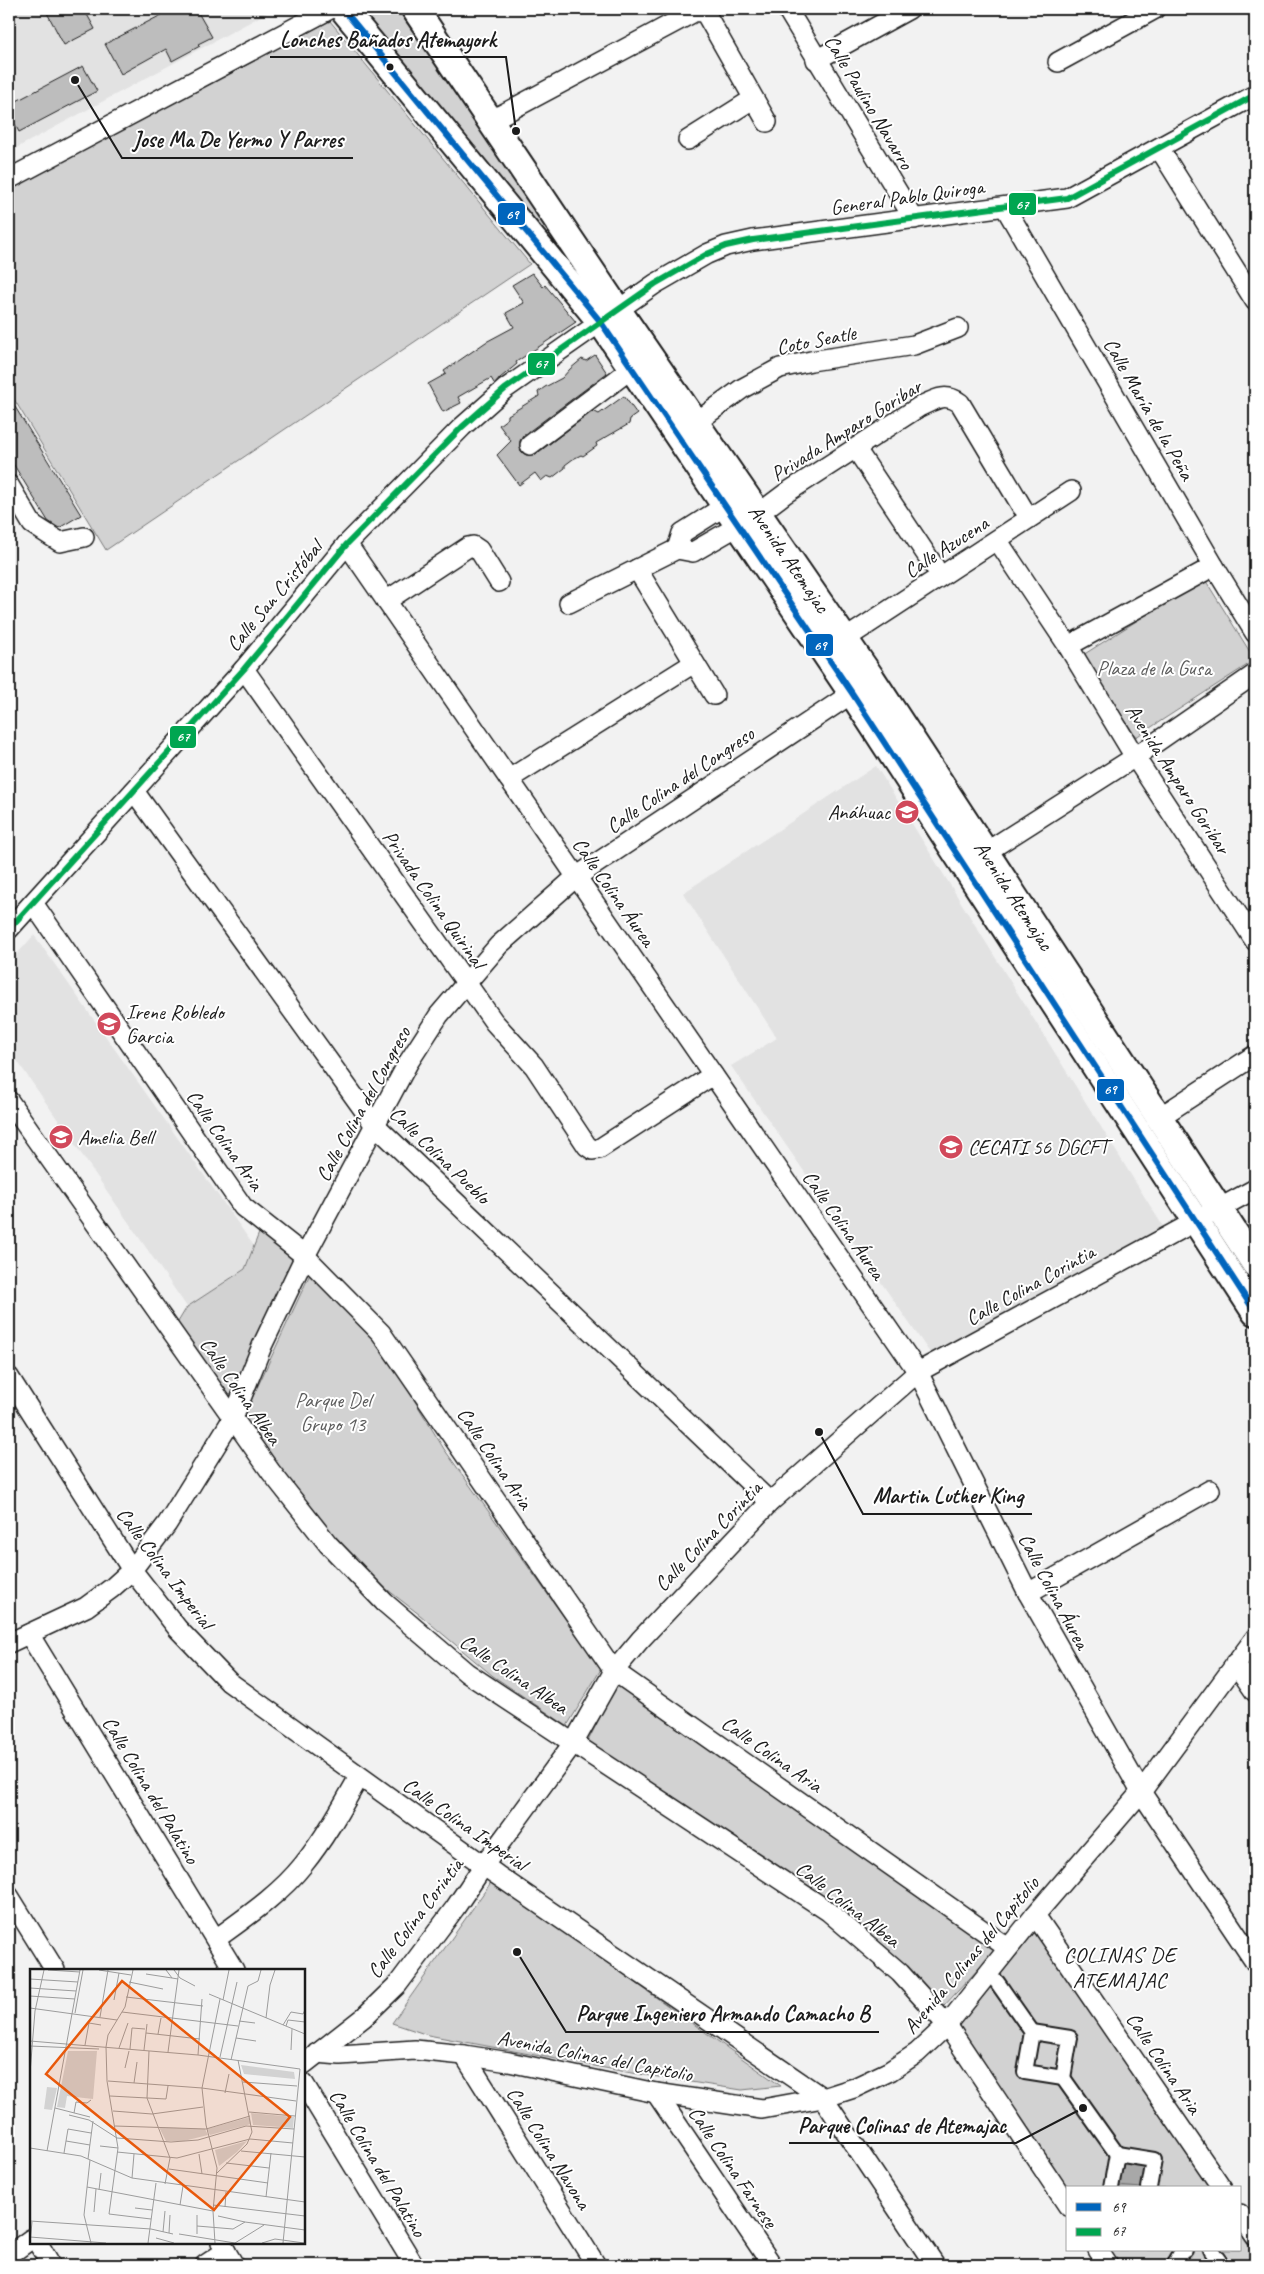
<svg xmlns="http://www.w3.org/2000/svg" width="1264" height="2274" font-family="Caveat,sans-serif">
<rect width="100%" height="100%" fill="#f2f2f2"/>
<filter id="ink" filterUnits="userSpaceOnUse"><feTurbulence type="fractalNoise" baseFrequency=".02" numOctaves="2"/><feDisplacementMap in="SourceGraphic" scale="10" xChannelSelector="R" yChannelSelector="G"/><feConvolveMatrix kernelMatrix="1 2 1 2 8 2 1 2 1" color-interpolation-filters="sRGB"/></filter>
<g filter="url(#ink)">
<!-- built -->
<g fill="#e2e2e2">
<polygon points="9,9 274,9 9,152"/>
<polygon points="876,766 1164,1228 930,1353 731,1066 777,1038 683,893"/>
<polygon points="34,935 254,1246 245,1269 187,1307 9,1049 9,963"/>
</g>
<!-- green -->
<g fill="#d2d2d2" stroke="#777">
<polygon points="384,9 397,9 604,304 362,17"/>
<polygon points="330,21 530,264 106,550 9,391 9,190"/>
<polygon points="1204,578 1255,660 1136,737 1083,655"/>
<polygon points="259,1233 295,1257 228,1401 175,1327 187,1307 245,1269"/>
<polygon points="310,1274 380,1344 444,1449 601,1669 567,1726 493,1676 420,1615 361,1569 308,1506 242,1420"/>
<polygon points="617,1683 996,1950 943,2007 897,1962 586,1745"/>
<polygon points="492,1881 781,2086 742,2090 626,2072 428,2035 392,2023"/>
<polygon points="1035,1932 1210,2188 1068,2188 1068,2191 957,2029"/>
<polygon points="1240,2233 1255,2255 1255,2265 1119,2265 1108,2250 1240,2250"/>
</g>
<!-- water -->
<polygon fill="#a8a8a8" stroke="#707070" points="1122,2162 1146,2167 1142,2188 1118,2186"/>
<!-- building -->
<g fill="#bdbdbd" stroke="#1c1c1c">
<polygon points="45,9 84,9 95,29 64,45"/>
<polygon points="173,9 196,9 212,37 198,44 200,46 172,61 166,49 121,74 105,44"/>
<polygon points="83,66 97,91 19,132 9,113 9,105"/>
<polygon points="532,273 543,287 545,285 576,322 516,362 517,364 494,383 491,378 458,397 461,403 443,412 428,384 446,374 444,371 486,342 514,327 506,313 524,303 512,285"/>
<polygon points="595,355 607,373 523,436 520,441 521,451 526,455 536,454 593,411 599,414 624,396 637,414 630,419 629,424 596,443 597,446 583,456 581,455 573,459 565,465 565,468 552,478 547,476 541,481 535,473 519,485 497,455 511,441 499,425 508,418 508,415 539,396 538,392 545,387 562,378 570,369 582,359 586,361"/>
<polygon points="9,397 81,515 59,528 48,521 9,457"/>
</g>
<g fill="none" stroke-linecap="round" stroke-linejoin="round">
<defs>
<g id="pedestrian">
<polyline points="997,1982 1032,2032"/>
<polygon points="1032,2032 1070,2038 1063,2078 1025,2072"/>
<polyline points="1063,2078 1117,2154"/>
<polyline points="1111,2188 1117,2154 1154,2160 1149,2188"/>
<polyline points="1211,2250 1222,2265"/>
<polyline points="1174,2265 1182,2251 1185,2250"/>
</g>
<g id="minor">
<polyline points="787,9 914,219"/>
<polyline points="816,60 909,9"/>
<polyline points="1058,62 1155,9"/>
<polyline points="490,121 694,12 702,11 707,16 767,122"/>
<polyline points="688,140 753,99"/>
<polyline points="1159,148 1255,301"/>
<polyline points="9,179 330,9"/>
<polyline points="1005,207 1214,566 1255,633"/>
<polyline points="695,423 743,388 780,368 811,361 914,345 958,328"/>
<polyline points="530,445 631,369"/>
<polyline points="856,449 934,566"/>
<polyline points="9,485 32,524 60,542 84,537"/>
<path d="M758,514L786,493L919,407C934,400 945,392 960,403L1022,507"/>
<polyline points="998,541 1068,646 1135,757 1255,941"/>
<polyline points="347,544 918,1372 1028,1593 1141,1792 1255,1962"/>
<polyline points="677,549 682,533 725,506"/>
<polyline points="637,569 714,695"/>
<polyline points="386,601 468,547 473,546 479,550 499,582"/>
<polyline points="569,603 677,549 693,552 738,526"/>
<polyline points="845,639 1071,491"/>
<polyline points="1068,646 1214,566"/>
<polyline points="244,669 494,1022 534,1066 587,1146 593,1150 599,1149 713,1075"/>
<polyline points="509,779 694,663"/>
<polyline points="134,791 374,1124 770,1502"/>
<polyline points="986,852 1135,757 1255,674"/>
<polyline points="33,903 243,1207 305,1256 381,1333 614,1671 1008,1948"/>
<polyline points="9,929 244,669 347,544 462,427 505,389 655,284 707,254 726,246 753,240 1067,198 1255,95"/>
<polyline points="9,1101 271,1472 328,1544 385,1603 467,1673 828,1911 900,1973 947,2025 1068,2206"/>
<polyline points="1160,1117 1255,1055"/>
<polyline points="9,1377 132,1570 178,1629 229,1682 497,1875 823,2098 935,2265"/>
<polyline points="1028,1593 1210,1490"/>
<polyline points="29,1634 234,1970"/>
<polyline points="9,1643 86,1607 112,1588 132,1570 167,1524 233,1418 262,1346 305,1256 408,1063 439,1015 499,945 576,877 863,686"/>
<polyline points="1235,1663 1255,1692"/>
<polyline points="9,1896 55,1970"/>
<polyline points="1035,1915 1222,2188"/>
<path d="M216,1939C246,1917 279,1895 303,1865C325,1838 342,1807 359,1777"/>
<polyline points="317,2053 340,2055 415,2050 464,2055 509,2062 656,2093 762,2109 823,2098 854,2088 890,2071 917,2053 947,2025 1035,1915 1141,1792 1255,1638"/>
<polyline points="464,2055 596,2265"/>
<polyline points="304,2064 364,2017 398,1984 455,1908 484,1865 574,1742 614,1671 640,1640 770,1502 918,1372 1255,1189"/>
<polyline points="304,2084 414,2265"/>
<polyline points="656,2093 772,2265"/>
<polyline points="1240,2214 1255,2236"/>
<polyline points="38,2243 51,2265"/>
<polyline points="221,2243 234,2265"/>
<polyline points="1098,2250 1108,2265"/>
<polyline points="9,2255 31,2239"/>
<polyline points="205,2265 226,2251"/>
</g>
<g id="secondary">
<polyline points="343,9 600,321 852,693 1255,1312"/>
<path id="s1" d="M415,9L617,309L872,679L1255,1264"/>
</g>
</defs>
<!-- pedestrian casing -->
<use href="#pedestrian" stroke="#1c1c1c" stroke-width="18"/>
<!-- minor casing -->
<use href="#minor" stroke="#1c1c1c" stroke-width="22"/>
<!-- secondary casing -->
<use href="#secondary" stroke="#1c1c1c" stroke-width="30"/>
<!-- pedestrian -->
<use href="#pedestrian" stroke="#fff" stroke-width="14"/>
<!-- minor -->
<use href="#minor" stroke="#fff" stroke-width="19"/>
<!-- secondary -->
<use href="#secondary" stroke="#fff" stroke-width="26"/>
<defs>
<polyline id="bus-1" points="343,9 600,321 852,693 1255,1312"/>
<polyline id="bus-2" points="9,929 244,669 347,544 462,427 505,389 655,284 707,254 726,246 753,240 1067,198 1255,95"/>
</defs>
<!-- bus-1 casing -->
<use href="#bus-1" stroke="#fff" stroke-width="10"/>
<!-- bus-2 casing -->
<use href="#bus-2" stroke="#fff" stroke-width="10"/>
<!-- bus-1 -->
<use href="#bus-1" stroke="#0065bd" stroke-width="6"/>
<!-- bus-2 -->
<use href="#bus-2" stroke="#00a651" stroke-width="6"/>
</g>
</g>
<!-- icons -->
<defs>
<symbol id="school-disc" viewBox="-11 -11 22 22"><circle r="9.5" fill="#d1495b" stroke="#fff"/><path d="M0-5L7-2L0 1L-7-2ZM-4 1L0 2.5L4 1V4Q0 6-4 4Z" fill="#fff"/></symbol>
<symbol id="university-disc" viewBox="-11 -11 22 22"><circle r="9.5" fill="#d1495b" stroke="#fff"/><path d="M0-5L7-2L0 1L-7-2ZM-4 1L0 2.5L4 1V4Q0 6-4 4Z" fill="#fff"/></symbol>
</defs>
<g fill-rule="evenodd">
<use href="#school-disc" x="893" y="798" width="28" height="28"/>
<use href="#school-disc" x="95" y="1010" width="28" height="28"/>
<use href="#school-disc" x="47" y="1123" width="28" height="28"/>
<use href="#university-disc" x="937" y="1133" width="28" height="28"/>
</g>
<!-- markers -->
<circle fill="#1c1c1c" stroke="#fff" stroke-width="2" cx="390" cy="67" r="4.5"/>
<g text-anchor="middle" stroke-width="4" stroke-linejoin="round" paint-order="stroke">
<!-- street labels -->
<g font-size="21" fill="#1c1c1c" stroke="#fff">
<text transform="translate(869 102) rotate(59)" y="7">Calle Paulino Navarro</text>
<text transform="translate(907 197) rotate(-8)" y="7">General Pablo Quiroga</text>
<text transform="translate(816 340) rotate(-11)" y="7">Coto Seatle</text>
<text transform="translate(1149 409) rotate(60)" y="7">Calle María de la Peña</text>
<text transform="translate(846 430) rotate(-32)" y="7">Privada Amparo Goribar</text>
<text transform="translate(946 547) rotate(-33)" y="7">Calle Azucena</text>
<text dy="7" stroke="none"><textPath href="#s1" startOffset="665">Avenida Atemajac</textPath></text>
<text transform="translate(274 596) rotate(-50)" y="7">Calle San Cristóbal</text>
<text transform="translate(1178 779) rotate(57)" y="7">Avenida Amparo Goribar</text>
<text transform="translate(680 780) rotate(-34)" y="7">Calle Colina del Congreso</text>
<text transform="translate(614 892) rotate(55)" y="7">Calle Colina Áurea</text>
<text dy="7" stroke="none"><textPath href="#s1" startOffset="1070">Avenida Atemajac</textPath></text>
<text transform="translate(434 899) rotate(55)" y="7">Privada Colina Quirinal</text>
<text transform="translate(363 1104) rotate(-61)" y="7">Calle Colina del Congreso</text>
<text transform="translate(225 1140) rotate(55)" y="7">Calle Colina Aria</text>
<text transform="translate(440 1155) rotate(44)" y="7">Calle Colina Pueblo</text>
<text transform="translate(844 1225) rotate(55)" y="7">Calle Colina Áurea</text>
<text transform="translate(1030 1285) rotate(-29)" y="7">Calle Colina Corintia</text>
<text transform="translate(241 1391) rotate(55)" y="7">Calle Colina Albea</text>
<text transform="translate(495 1458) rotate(56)" y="7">Calle Colina Aria</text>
<text transform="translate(708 1536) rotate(-46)" y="7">Calle Colina Corintia</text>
<text transform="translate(165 1568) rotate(53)" y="7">Calle Colina Imperial</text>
<text transform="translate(1054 1591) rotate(62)" y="7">Calle Colina Áurea</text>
<text transform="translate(514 1674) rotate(34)" y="7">Calle Colina Albea</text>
<text transform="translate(772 1754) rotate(35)" y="7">Calle Colina Aria</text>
<text transform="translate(151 1790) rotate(59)" y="7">Calle Colina del Palatino</text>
<text transform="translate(465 1824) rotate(35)" y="7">Calle Colina Imperial</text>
<text transform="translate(848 1904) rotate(38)" y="7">Calle Colina Albea</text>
<text transform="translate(415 1918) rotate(-53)" y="7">Calle Colina Corintia</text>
<text transform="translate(971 1955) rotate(-50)" y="7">Avenida Colinas del Capitolio</text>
<text transform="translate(595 2056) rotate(11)" y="7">Avenida Colinas del Capitolio</text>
<text transform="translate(1164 2063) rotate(56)" y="7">Calle Colina Aria</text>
<text transform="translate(549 2148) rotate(58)" y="7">Calle Colina Navona</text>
<text transform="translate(378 2163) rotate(59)" y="7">Calle Colina del Palatino</text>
<text transform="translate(733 2167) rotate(56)" y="7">Calle Colina Farnese</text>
</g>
<!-- park labels -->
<g font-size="21" fill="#5c5c5c" stroke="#fff">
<text x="1154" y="675">Plaza de la Gusa</text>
<text x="333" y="1407">Parque Del<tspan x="333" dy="24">Grupo 13</tspan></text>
</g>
<!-- poi labels -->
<g font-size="21" fill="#1c1c1c" stroke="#fff" text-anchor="start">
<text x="890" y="819" text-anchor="end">Anáhuac</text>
<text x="126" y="1019">Irene Robledo<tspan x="126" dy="24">Garcia</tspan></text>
<text x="78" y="1144">Amelia Bell</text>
<text x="968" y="1154">CECATI 56 DGCFT</text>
</g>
<!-- neighbourhood labels -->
<g font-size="22" letter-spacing="1" fill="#1c1c1c" stroke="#fff">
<text x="1120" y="1962">COLINAS DE<tspan x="1120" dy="25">ATEMAJAC</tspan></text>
</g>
</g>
<!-- overview -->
<g transform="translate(30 1969)">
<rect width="275" height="275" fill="#f2f2f2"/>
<path d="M38,82H67L63,130L37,127L35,139L27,138ZM211,96L264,103L265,110L214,105ZM17,118L27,119L22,141L14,140ZM221,144L264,148L263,159L223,156ZM220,148L221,155L180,166L177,160ZM129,158L175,160L178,166L154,172H136ZM217,172L207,183L189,197L185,181Z" fill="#d2d2d2"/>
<path fill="none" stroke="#9c9c9c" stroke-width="1" d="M18,1L50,3M69,1L101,6M103,1L95,38L78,66L76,78L77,112L88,179L79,245L121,250M136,1L142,9L148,10M144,1L150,9L165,17M116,5L142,9M0,10L48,13M99,13L133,20M0,19L46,22M179,25L275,65M0,27L45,30M96,28L173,37M84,31L89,4M193,31L199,1M0,39L87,51M92,43L208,57M45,44L53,1M70,48L78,1M236,49L240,16L245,1M209,52L225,54M253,56L261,43L273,45L275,41M256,57L258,51L275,53M116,64L170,70M128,65L131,49M206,69L226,72M0,72L168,86L270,100L253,274M55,76L59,54L71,56M0,77L69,80M89,79L98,54M100,80L102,59L115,60M114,81L117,55M261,81L262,60M119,82L117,129L140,189L135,215M138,83L149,1M168,86L172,30M190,88L207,13M201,91L218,17L228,12L231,1M95,99L99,82M0,104L5,42L14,1M78,112L172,119L266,132M213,113L267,117M104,114L107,93M195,124L199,105M80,127L136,130L138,117M25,139L60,148M83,142L122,145L173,138M219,143L265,147M44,144L46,133L57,134L61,131M39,146L59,151L87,169L141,173L168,171L216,157L264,160M85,157L176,160L220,147M36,172L60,176M70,177L88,179M0,179L51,187L102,209L275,233M17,182L50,1M211,182L275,188M87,183L147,189L220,170L263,174M34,184L38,160L61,164M169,185L172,205M58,190L63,152M60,191L54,246L61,274M196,194L239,199M139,200L238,214M187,204L217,175L222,163L208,91M102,209L104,185M57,218L183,242M69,221L71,204M236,228L241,184M150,236L153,217M183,236L275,247M195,238L196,223M105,239L122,241M64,243L66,220M167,246V265M188,247L215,253M0,252L121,260L143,265M167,257L203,260L215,253L275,261M133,263L135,242M139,264L140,246M149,265L205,274L234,256M0,268L76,274M126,269L144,274M0,274L2,253M118,274L126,214M185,274L183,242L187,199L176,156L172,119L190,30M232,274L245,270L274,274"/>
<path fill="#e8590c" fill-opacity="0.15" stroke="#e8590c" stroke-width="2.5" d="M92,12L260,148L184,241L16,105Z"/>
<rect width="275" height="275" fill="none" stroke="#1c1c1c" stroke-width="2.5"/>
</g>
<!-- callouts -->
<path fill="none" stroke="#1c1c1c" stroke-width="2" d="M516 131L506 57H270M75 80L122 158H353M819 1432L863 1514H1032M517 1952L566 2032H879M1083 2108L1016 2143H789"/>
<g fill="#1c1c1c" stroke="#fff" stroke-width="2">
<circle cx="516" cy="131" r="5"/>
<circle cx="75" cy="80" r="5"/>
<circle cx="819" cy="1432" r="5"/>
<circle cx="517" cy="1952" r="5"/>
<circle cx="1083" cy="2108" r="5"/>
</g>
<g font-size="22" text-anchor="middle" font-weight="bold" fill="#1c1c1c" stroke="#fff" stroke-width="4" stroke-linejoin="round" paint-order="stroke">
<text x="388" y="47">Lonches Bañados Atemayork</text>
<text x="238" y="147">Jose Ma De Yermo Y Parres</text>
<text x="948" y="1503">Martin Luther King</text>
<text x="723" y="2021">Parque Ingeniero Armando Camacho B</text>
<text x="902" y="2133">Parque Colinas de Atemajac</text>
</g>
<g stroke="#fff" stroke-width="2">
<rect x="1008" y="192" width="29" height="24" rx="5" fill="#00a651"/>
<rect x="497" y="202" width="29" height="24" rx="5" fill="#0065bd"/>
<rect x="527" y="352" width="29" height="24" rx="5" fill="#00a651"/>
<rect x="805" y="633" width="29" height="24" rx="5" fill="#0065bd"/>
<rect x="169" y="725" width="28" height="24" rx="5" fill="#00a651"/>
<rect x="1096" y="1078" width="29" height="24" rx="5" fill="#0065bd"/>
</g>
<g font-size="14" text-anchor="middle" font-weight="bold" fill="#fff">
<text x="1022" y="209">67</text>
<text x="512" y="219">69</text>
<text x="541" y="368">67</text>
<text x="820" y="650">69</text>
<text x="183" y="741">67</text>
<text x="1110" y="1094">69</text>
</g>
<!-- margin -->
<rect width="1264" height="2274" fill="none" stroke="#fff" stroke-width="30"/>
<rect x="15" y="15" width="1234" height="2244" fill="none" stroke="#1c1c1c" stroke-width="2" filter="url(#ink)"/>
<!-- legend -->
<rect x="1066" y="2186" width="175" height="65" fill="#ffffff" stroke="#a4a4a4"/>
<rect x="1076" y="2203" width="25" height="8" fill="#0065bd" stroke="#a4a4a4"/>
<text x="1112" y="2212" font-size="15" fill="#1c1c1c">69</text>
<rect x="1076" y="2228" width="25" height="8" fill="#00a651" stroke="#a4a4a4"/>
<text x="1112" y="2236" font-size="15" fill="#1c1c1c">67</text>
</svg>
